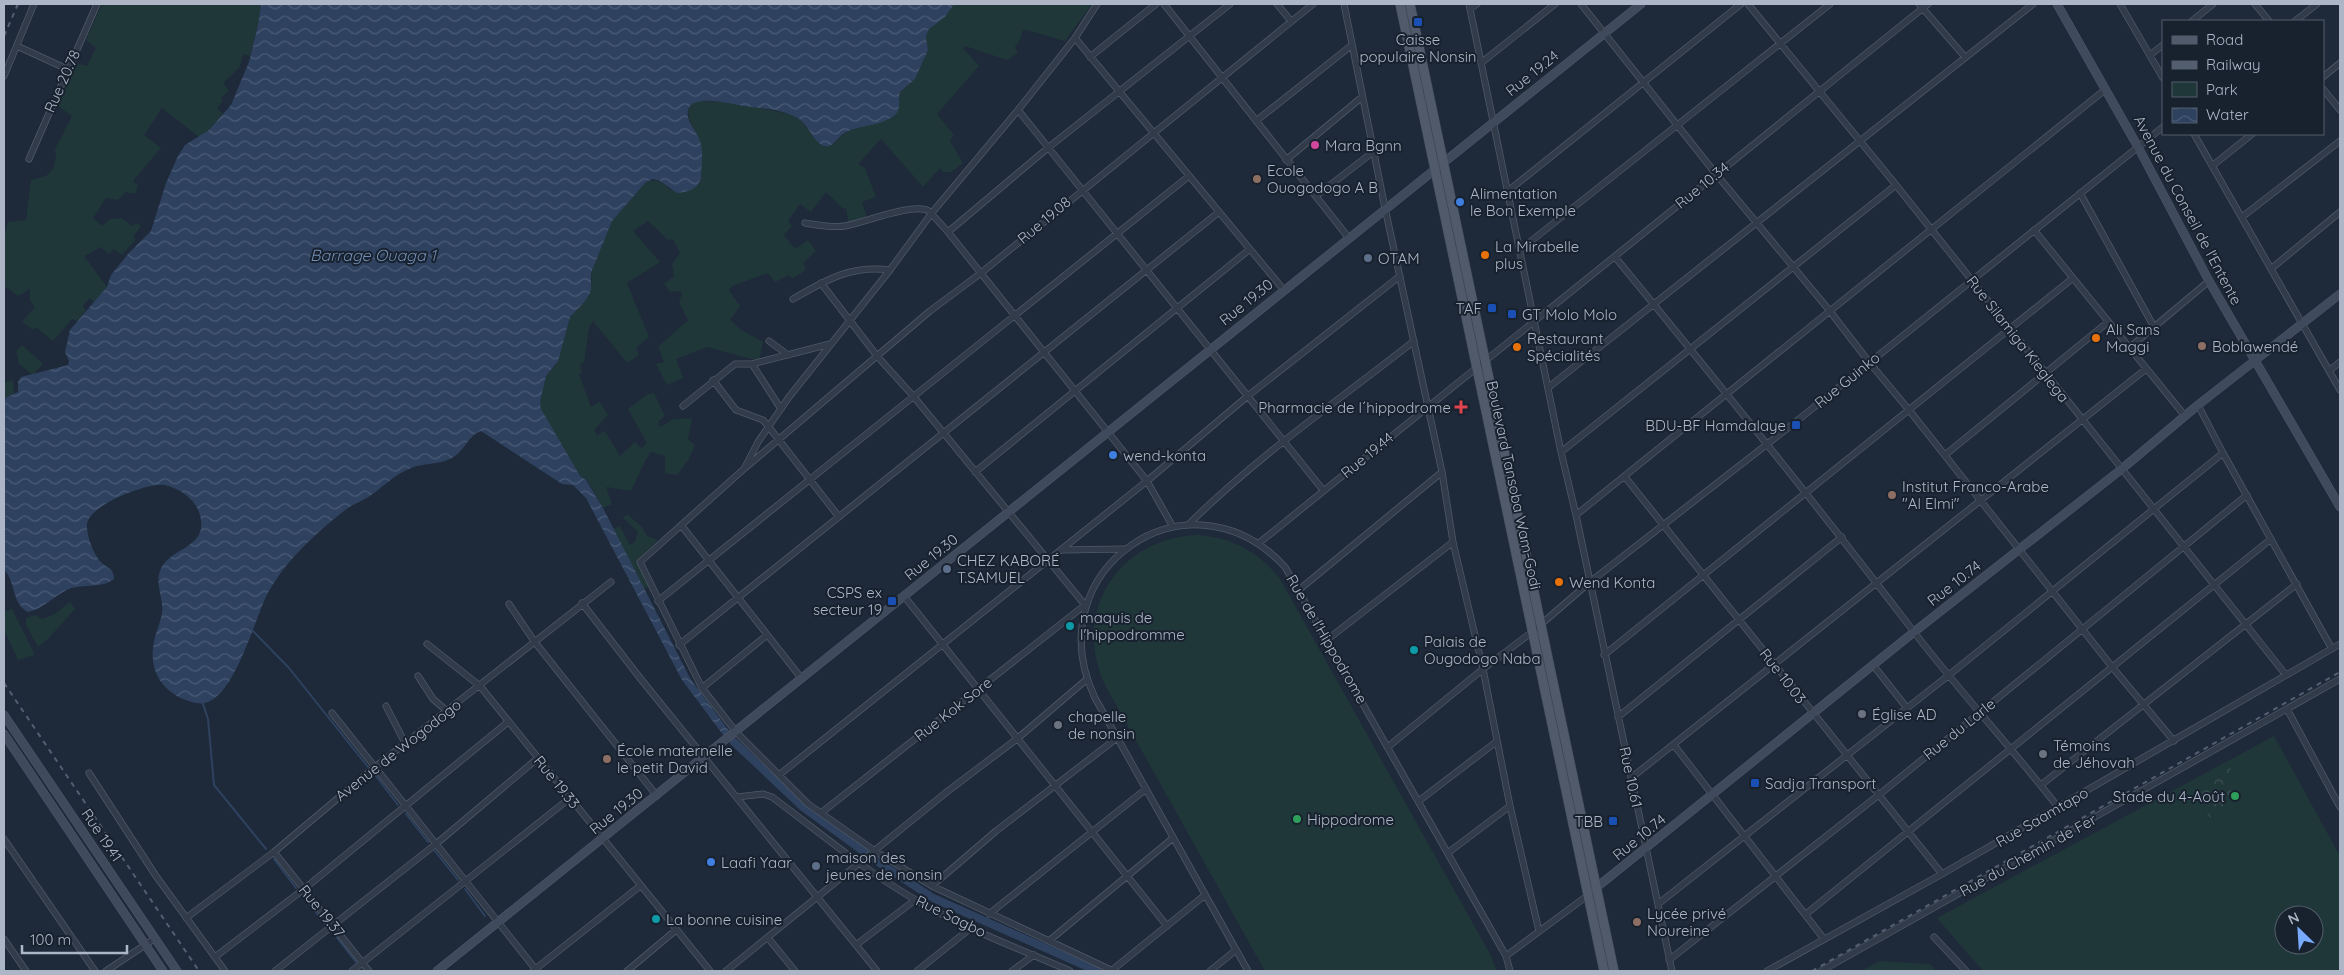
<svg xmlns="http://www.w3.org/2000/svg" width="2344" height="975" font-family="Quicksand,sans-serif">
<style>
.green{fill:#20373a;fill-rule:evenodd}
.park{fill:url(#park-crowns)}
.water{fill:url(#water-waves)}
.lines{fill:none;stroke-linecap:round;stroke-linejoin:round}
.stream{stroke:#2e4260;stroke-width:2}
.canal{stroke:#2e4260;stroke-width:8}
.street-casing{stroke:#4f5967;stroke-width:7}
.secondary-casing{stroke:#4f5967;stroke-width:9}
.primary-casing{stroke:#3b4553;stroke-width:10}
.street{stroke:#323b49;stroke-width:5.5}
.secondary{stroke:#404a5d;stroke-width:8}
.primary{stroke:#505a6a;stroke-width:9}
.rail{stroke:#535f71;stroke-width:2;stroke-dasharray:5 5;stroke-linecap:butt}
.transit-dot{fill:#1a4fb4;stroke:#18212e;stroke-width:2}
.hotel-dot{fill:#d1479c;stroke:#18212e;stroke-width:2}
.education-dot{fill:#8d6e63;stroke:#18212e;stroke-width:2}
.shop-dot{fill:#3f7fe0;stroke:#18212e;stroke-width:2}
.food-dot{fill:#e8710a;stroke:#18212e;stroke-width:2}
.service-dot{fill:#5c6f8a;stroke:#18212e;stroke-width:2}
.health-dot{fill:#e0444e;stroke:#18212e;stroke-width:2}
.culture-dot{fill:#0f9aa8;stroke:#18212e;stroke-width:2}
.worship-dot{fill:#6b7280;stroke:#18212e;stroke-width:2}
.leisure-dot{fill:#2e9e5b;stroke:#18212e;stroke-width:2}
.labels{text-anchor:middle;dominant-baseline:central;stroke-width:4;stroke-linejoin:round;paint-order:stroke}
.poi-label{font-size:15px;fill:#acb6c6;stroke:#18212e;text-anchor:start}
.street-label{font-size:15px;fill:#acb6c6;stroke:#18212e}
.water-label{font-size:16px;font-style:italic;fill:#718cb2;stroke:#18212e}
</style>
<defs>
<pattern id="park-crowns" width="20" height="18" patternUnits="userSpaceOnUse" patternTransform="scale(1.25)"><rect width="20" height="18" fill="#20373a"/><path d="M2 6a3 3 0 1 1 6 0M12 15a3 3 0 1 1 6 0" fill="none" stroke="#3e5255"/></pattern>
<pattern id="water-waves" width="16" height="10" patternUnits="userSpaceOnUse" patternTransform="scale(1.25)"><rect width="16" height="10" fill="#2e4260"/><path d="M0 5q4-4 8 0t8 0" fill="none" stroke="#4a5b75"/></pattern>
</defs>
<rect width="100%" height="100%" fill="#1e2939"/>
<!-- green -->
<path class="green" d="M102,4H261L258,25L250,56L244,54L239,68L223,83L229,91L221,98L223,100L217,108L223,114L209,130L199,137L162,108L144,135L161,148L133,181L138,185L135,194L126,192L118,200L106,198L93,218L102,226L110,219L121,218L133,226L136,223L141,226L133,237L136,239L122,255L114,249L109,254L101,247L84,256L107,287L94,303L90,298L83,306L86,311L77,321L72,319L53,341L37,328L32,329L22,322L35,307L30,300V289L18,296L6,287L4,288V231L6,230L8,222L26,220L31,180L46,176L53,169L56,158L55,149L72,116L58,106L77,63L87,66L96,48L86,40Z
M954,4H1092L1065,41L1023,29L1020,40L1015,47L1018,53L1007,60L965,46L963,48L979,66L937,114L954,135L950,141L963,163L951,172H943L940,168L923,187L881,139L858,164L865,168L876,197L862,202L868,221L849,225L846,208L843,209L826,192L811,212L800,204L788,221L792,226L784,235L795,249L808,240L816,251L803,263L806,270L792,279L789,275L775,282L768,273L732,286L729,290L740,306L730,320L740,329L763,342L759,361L707,347L676,359L683,378L667,385L656,364L664,362L658,347L688,320L679,302L682,295L681,291L670,292L664,284L674,276L672,264L680,253L673,239L668,240L648,221L633,231L660,262L627,283L649,337L636,348L639,355L627,363L593,321L589,328L584,362L580,364L582,372L579,374L591,407L600,402L608,415L594,430L597,435L605,431L620,456L635,442L641,448L647,443L628,409L648,394L654,393L665,416L658,422L660,427L674,419L692,418L688,439L695,445L689,459L677,475L665,473V456L651,452L646,459L631,491L606,487L612,504L603,508L587,480L580,476L554,435L541,409L540,402L546,376L555,366L570,317L586,300L592,281L591,273L612,221L646,182C657,178 663,182 670,190L699,184L701,179L700,142L689,119L688,110L692,104L698,101L729,102L789,114L801,120L820,144L831,146L845,133L899,103L900,92L915,79L928,50L926,36L929,29Z
M22,345L43,364L33,375L19,364L16,351Z
M13,380L14,395L7,397L4,401V383Z
M627,514L642,527L647,536L658,540L637,560L650,586L644,589L613,529L620,526L630,545L635,542L638,532L623,518Z
M1199,535C1233,538 1259,552 1280,579L1490,954L1497,971H1265L1105,685C1071,611 1119,537 1199,535Z
M70,602L75,609L48,639L38,647L26,625V618L35,615L42,619L55,614Z
M12,609L35,655L18,660L4,630V612Z
M2274,736L2340,856V971H1983L1937,918ZM2284,915H2314V945H2284Z
M1880,961L1930,964L1936,971H1861Z"/>
<!-- park -->
<path class="park" d="M2230,768L2246,798L2210,818L2193,789Z"/>
<!-- water -->
<path class="water" d="M261,4H954L945,17L929,29L926,36L928,50L915,79L900,92C898,99 901,109 896,114C882,127 858,124 843,134C837,138 833,148 825,146C814,144 809,125 799,119C782,108 763,109 744,106C733,104 692,93 688,110C685,121 697,131 700,141C704,152 701,168 701,179C696,190 688,192 677,193L660,181L653,179L646,182L612,221L591,273V291L586,300L570,317L558,361L546,376L540,402L541,409L580,476L586,480L603,508L690,678L729,731L724,736L682,680L586,498L573,485L562,484L481,431C468,435 464,453 450,459C437,465 421,463 409,469C394,475 383,487 370,496C363,501 355,503 348,508C318,531 288,558 269,591C255,614 233,711 196,703C163,696 146,671 155,637C157,629 161,621 162,613C164,599 155,585 160,571C169,546 212,549 199,512C194,498 179,488 164,485C147,483 89,505 87,524C86,534 93,553 99,560C105,568 114,567 114,579C100,590 80,582 65,591C50,599 46,607 28,612C11,603 16,581 4,570V401L7,397L18,392V382L21,377L68,365L69,361L65,352L70,330L107,287L111,275L128,254L151,231L166,183L178,156L185,145L209,130L231,105L249,62L258,25Z"/>
<g class="lines">
<!-- stream -->
<path class="stream" d="M250,628L289,668L368,767
M202,701L208,719L214,785L266,849
M376,776L398,805
M406,814L428,842
M435,851L458,880
M274,859L296,888
M465,889L485,916
M303,896L326,925
M334,934L356,962"/>
<!-- canal -->
<path class="canal" d="M734,742L804,808L866,853
M875,860L933,898L1097,971"/>
<!-- street casing -->
<g class="street-casing">
<path id="street" d="M1164,4L1348,237
M1277,4L1291,21
M1344,4L1385,208L1442,472L1453,542L1483,669L1510,806L1539,931
M1469,4L1561,452L1576,515L1672,971
M1581,4L1716,174L1829,310L1869,362L1909,410L2113,668L2174,741
M1748,4L1896,185L2286,675
M1919,4L1965,57
M2120,4L2163,78
M2255,4L2269,21
M1470,9L1477,4
M2192,21L2213,4
M2295,21L2317,4
M1075,38L1283,289
M17,46L67,69
M2150,55L2163,45
M1090,57L1156,4
M1481,63L1555,4
M4,76L34,4
M2323,77L2340,63
M2323,89L2340,110
M1018,110L1323,490
M1256,121L1352,45
M2194,134L2340,390
M29,159L97,4
M1286,160L1362,97
M2212,166L2252,134
M1508,191L1741,4
M2080,193L2154,327
M1316,196L1373,152
M2242,217L2340,141
M805,223C818,225 832,228 845,226C863,223 914,202 929,211L948,232L1147,481L1173,527
M2034,230L2185,416
M948,232L1049,147L1230,4
M1521,249L1830,4
M1615,257C1716,380 1817,505 1914,632C1960,692 2012,748 2058,807
M2272,268L2340,212
M821,283L877,356L914,397L1085,605L821,813
M793,299C826,280 850,265 890,270
M769,341L788,355
M2129,348L2209,281
M752,364L830,344
M2329,371L2340,362
M713,380L736,410L763,420L768,426L839,517
M1549,387L2033,4
M2198,405L2223,453L2332,649
M683,406L735,364H752L781,409
M1561,452L1896,185
M1945,455L2108,322
M745,467L758,442L789,397L890,270L931,214L1018,110L1075,38L1097,4
M975,472L1250,249
M1625,477L1942,874
M1576,515L2106,89
M681,525L802,679
M1188,525C1256,457 1338,401 1414,341
M1259,543L1928,4
M1061,550L1125,549
M1300,589L1442,472
M904,596L1167,926
M658,601L1189,176
M582,603L640,678L877,971
M509,604L534,641L657,796
M1328,639L1453,542
M427,644L480,686L710,971
M679,645L1219,212
M1604,655L2073,278
M1873,665L1907,708
M418,676L433,699L447,711
M702,688L767,635
M386,706L405,743
M2287,709L2340,807
M332,713L537,971
M1618,717L1842,537
M1674,745L1824,939
M1389,746L1483,669L1532,632L1590,582L1793,424L2163,127
M89,773L156,876L225,971
M779,775L1147,481L1249,395L1400,276
M1631,778L2146,369
M2041,785L2297,584
M737,797L763,794L772,797C819,832 864,870 914,899C963,928 1018,948 1070,971
M1420,800L1496,742
M4,839L95,971
M274,852L369,971
M1449,852L1510,806
M932,886L996,831L1117,738
M1658,904L1949,675L2223,453
M989,914L1146,789
M1806,914L2271,539
M186,918L274,852L375,767L611,582
M1934,937L1966,971
M768,938L795,971
M4,939L26,971
M1050,940L1173,838
M856,945L915,900
M1506,956L1587,896
M215,957L304,889L508,722
M1669,960L1880,794L2247,495
M106,971L154,939
M275,971L436,844L538,758
M352,971L570,798
M533,971L640,886
M627,971L676,930
M726,971L948,791L1018,738L1086,680
M917,971L972,927
M1012,971L1034,955
M1111,971L1205,895
M1113,971L932,886L875,851L808,804L736,732L702,688L640,562L745,468L930,311L981,273L1313,4
M1210,971L1236,950
M1248,971L1095,698C1034,569 1190,463 1285,567L1506,956L1510,971
M1767,971L1942,874L2340,644
M1821,971L2340,679"/>
</g>
<!-- secondary casing -->
<g class="secondary-casing">
<path id="secondary" d="M2057,4L2138,147L2209,281L2340,507
M4,715L177,971
M4,734L163,971
M1592,891L1914,632L2123,468L2198,405L2340,294
M437,971L1641,4"/>
</g>
<!-- primary casing -->
<g class="primary-casing">
<path id="primary" d="M1400,4L1604,971
M1410,4L1614,971"/>
</g>
<!-- street -->
<use href="#street" class="street"/>
<!-- secondary -->
<use href="#secondary" class="secondary"/>
<!-- primary -->
<use href="#primary" class="primary"/>
<!-- rail -->
<path class="rail" d="M4,36L18,4
M4,683L199,971
M1812,971L2340,672"/>
</g>
<!-- markers -->
<g class="transit-dot">
<rect x="1413" y="17" width="10" height="10" rx="2.5"/>
<rect x="1487" y="303" width="10" height="10" rx="2.5"/>
<rect x="1507" y="309" width="10" height="10" rx="2.5"/>
<rect x="1791" y="420" width="10" height="10" rx="2.5"/>
<rect x="887" y="596" width="10" height="10" rx="2.5"/>
<rect x="1750" y="778" width="10" height="10" rx="2.5"/>
<rect x="1608" y="816" width="10" height="10" rx="2.5"/>
</g>
<circle class="hotel-dot" cx="1315" cy="145" r="5"/>
<g class="education-dot">
<circle cx="1257" cy="179" r="5"/>
<circle cx="2202" cy="346" r="5"/>
<circle cx="1892" cy="495" r="5"/>
<circle cx="607" cy="759" r="5"/>
<circle cx="1637" cy="922" r="5"/>
</g>
<g class="shop-dot">
<circle cx="1460" cy="202" r="5"/>
<circle cx="1113" cy="455" r="5"/>
<circle cx="711" cy="862" r="5"/>
</g>
<g class="food-dot">
<circle cx="1485" cy="255" r="5"/>
<circle cx="2096" cy="338" r="5"/>
<circle cx="1517" cy="347" r="5"/>
<circle cx="1559" cy="582" r="5"/>
</g>
<g class="service-dot">
<circle cx="1368" cy="258" r="5"/>
<circle cx="947" cy="569" r="5"/>
<circle cx="816" cy="866" r="5"/>
</g>
<path class="health-dot" d="M1458.5 399.5h5v5h5v5h-5v5h-5v-5h-5v-5h5z"/>
<g class="culture-dot">
<circle cx="1070" cy="626" r="5"/>
<circle cx="1414" cy="650" r="5"/>
<circle cx="656" cy="919" r="5"/>
</g>
<g class="worship-dot">
<circle cx="1862" cy="714" r="5"/>
<circle cx="1058" cy="725" r="5"/>
<circle cx="2043" cy="754" r="5"/>
</g>
<g class="leisure-dot">
<circle cx="2235" cy="796" r="5"/>
<circle cx="1297" cy="819" r="5"/>
</g>
<g class="labels">
<!-- poi labels -->
<g class="poi-label">
<text x="1418" y="39" text-anchor="middle">Caisse<tspan x="1418" dy="17">populaire Nonsin</tspan></text>
<text x="1325" y="145">Mara Bgnn</text>
<text x="1267" y="170">Ecole<tspan x="1267" dy="17">Ouogodogo A B</tspan></text>
<text x="1470" y="193">Alimentation<tspan x="1470" dy="17">le Bon Exemple</tspan></text>
<text x="1495" y="246">La Mirabelle<tspan x="1495" dy="17">plus</tspan></text>
<text x="1378" y="258">OTAM</text>
<text x="1482" y="308" text-anchor="end">TAF</text>
<text x="1522" y="314">GT Molo Molo</text>
<text x="2106" y="329">Ali Sans<tspan x="2106" dy="17">Maggi</tspan></text>
<text x="1527" y="338">Restaurant<tspan x="1527" dy="17">Spécialités</tspan></text>
<text x="2212" y="346">Boblawendé</text>
<text x="1451" y="407" text-anchor="end">Pharmacie de l´hippodrome</text>
<text x="1786" y="425" text-anchor="end">BDU-BF Hamdalaye</text>
<text x="1123" y="455">wend-konta</text>
<text x="1902" y="486">Institut Franco-Arabe<tspan x="1902" dy="17">"Al Elmi"</tspan></text>
<text x="957" y="560">CHEZ KABORÉ<tspan x="957" dy="17">T.SAMUEL</tspan></text>
<text x="1569" y="582">Wend Konta</text>
<text x="882" y="592" text-anchor="end">CSPS ex<tspan x="882" dy="17">secteur 19</tspan></text>
<text x="1080" y="617">maquis de<tspan x="1080" dy="17">l'hippodromme</tspan></text>
<text x="1424" y="641">Palais de<tspan x="1424" dy="17">Ougodogo Naba</tspan></text>
<text x="1872" y="714">Église AD</text>
<text x="1068" y="716">chapelle<tspan x="1068" dy="17">de nonsin</tspan></text>
<text x="2053" y="745">Témoins<tspan x="2053" dy="17">de Jéhovah</tspan></text>
<text x="617" y="750">École maternelle<tspan x="617" dy="17">le petit David</tspan></text>
<text x="1765" y="783">Sadja Transport</text>
<text x="2225" y="796" text-anchor="end">Stade du 4-Août</text>
<text x="1307" y="819">Hippodrome</text>
<text x="1603" y="821" text-anchor="end">TBB</text>
<text x="826" y="857">maison des<tspan x="826" dy="17">jeunes de nonsin</tspan></text>
<text x="721" y="862">Laafi Yaar</text>
<text x="1647" y="913">Lycée privé<tspan x="1647" dy="17">Noureine</tspan></text>
<text x="666" y="919">La bonne cuisine</text>
</g>
<!-- street labels -->
<g class="street-label">
<text transform="translate(1532 73) rotate(-39)">Rue 19.24</text>
<text transform="translate(62 81) rotate(-66)">Rue 20.78</text>
<text transform="translate(1702 185) rotate(-39)">Rue 10.34</text>
<text transform="translate(2188 210) rotate(62)">Avenue du Conseil de l'Entente</text>
<text transform="translate(1044 220) rotate(-40)">Rue 19.08</text>
<text transform="translate(1246 302) rotate(-39)">Rue 19.30</text>
<text transform="translate(2018 339) rotate(52)">Rue Silamiga Kieglega</text>
<text transform="translate(1847 380) rotate(-39)">Rue Guinko</text>
<text transform="translate(1367 455) rotate(-39)">Rue 19.44</text>
<text transform="translate(1514 485) rotate(78)">Boulevard Tansoba Wam-Godi</text>
<text transform="translate(931 557) rotate(-39)">Rue 19.30</text>
<text transform="translate(1954 583) rotate(-38)">Rue 10.74</text>
<text transform="translate(1327 639) rotate(60)">Rue de l'Hippodrome</text>
<text transform="translate(1783 676) rotate(52)">Rue 10.03</text>
<text transform="translate(953 709) rotate(-38)">Rue Kok Sore</text>
<text transform="translate(1959 729) rotate(-39)">Rue du Larle</text>
<text transform="translate(398 750) rotate(-38)">Avenue de Wogodogo</text>
<text transform="translate(1631 777) rotate(78)">Rue 10.61</text>
<text transform="translate(557 782) rotate(51)">Rue 19.33</text>
<text transform="translate(616 811) rotate(-39)">Rue 19.30</text>
<text transform="translate(2042 817) rotate(-30)">Rue Saamtapo</text>
<text transform="translate(102 835) rotate(56)">Rue 19.41</text>
<text transform="translate(1639 837) rotate(-39)">Rue 10.74</text>
<text transform="translate(2028 855) rotate(-29)">Rue du Chemin de Fer</text>
<text transform="translate(322 911) rotate(51)">Rue 19.37</text>
<text transform="translate(951 916) rotate(26)">Rue Sagbo</text>
</g>
<!-- water labels -->
<g class="water-label">
<text x="373" y="255">Barrage Ouaga 1</text>
</g>
</g>
<!-- border -->
<rect width="2344" height="975" fill="none" stroke="#acb6c6" stroke-width="10"/>
<!-- legend -->
<rect x="2162" y="20" width="162" height="115" fill="#18212e" stroke="#535d6b"/>
<rect x="2172" y="36" width="25" height="8" fill="#505a6a" stroke="#535d6b"/>
<text x="2206" y="45" font-size="15" fill="#acb6c6">Road</text>
<rect x="2172" y="61" width="25" height="8" fill="#535f71" stroke="#535d6b"/>
<text x="2206" y="70" font-size="15" fill="#acb6c6">Railway</text>
<rect x="2172" y="82" width="25" height="15" fill="#20373a" stroke="#535d6b"/>
<text x="2206" y="95" font-size="15" fill="#acb6c6">Park</text>
<rect x="2172" y="108" width="25" height="15" fill="url(#water-waves)" stroke="#535d6b"/>
<text x="2206" y="120" font-size="15" fill="#acb6c6">Water</text>
<!-- north arrow -->
<g transform="translate(2299 930) rotate(335)"><circle r="24" fill="#18212e" stroke="#535d6b"/>
<path d="M0-4L9 19L0 12L-9 19Z" fill="#78abff"/>
<text y="-8" font-size="14" font-weight="bold" text-anchor="middle" fill="#acb6c6">N</text>
</g>
<!-- scale -->
<path d="M22 945v8h105v-8" fill="none" stroke="#acb6c6" stroke-width="2.5"/>
<text x="30" y="945" font-size="15" fill="#acb6c6" stroke="#18212e" stroke-width="4" paint-order="stroke">100 m</text>
</svg>
